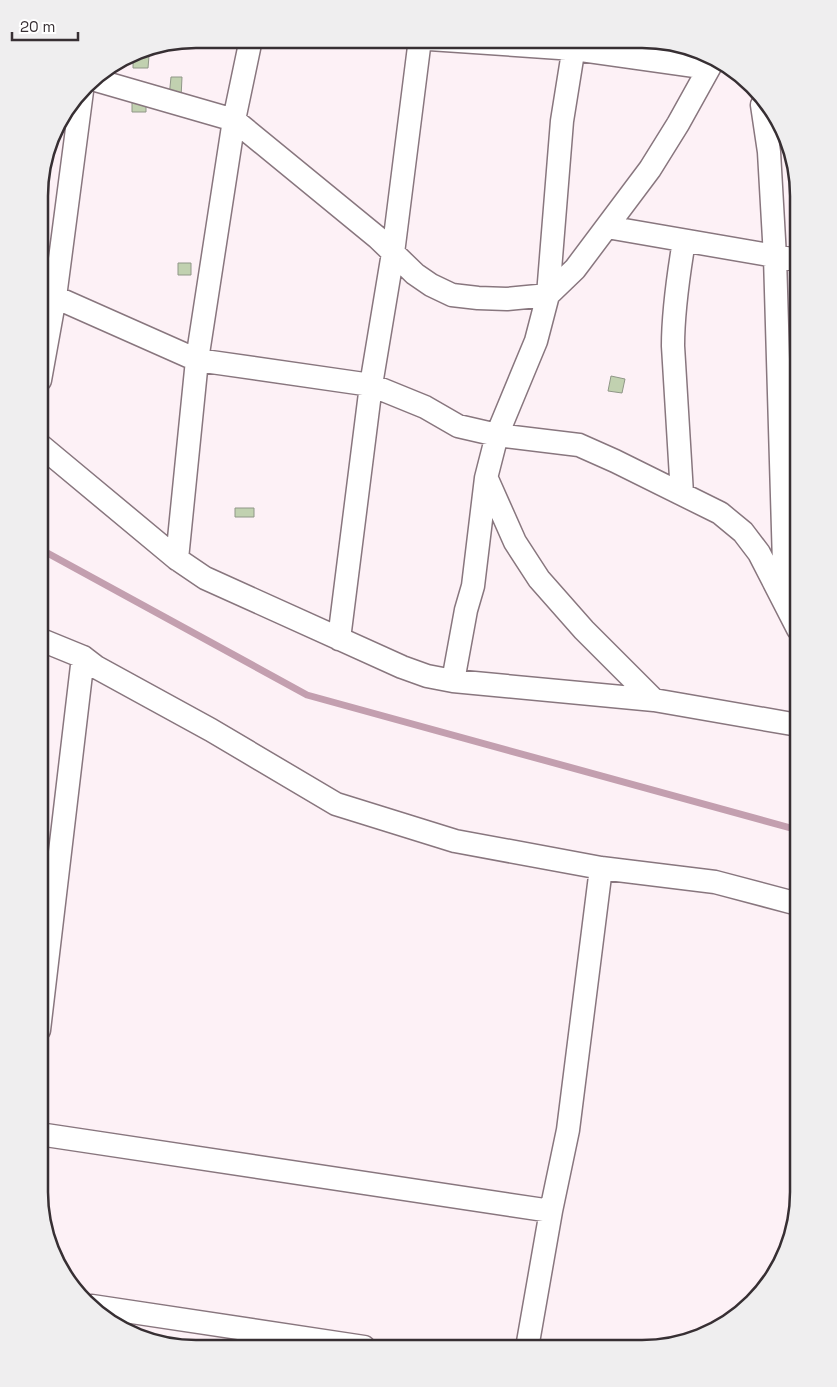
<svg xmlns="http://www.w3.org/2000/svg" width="837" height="1387" font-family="'Space Grotesk',sans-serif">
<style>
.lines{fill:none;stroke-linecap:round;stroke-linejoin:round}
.stream{stroke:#c39faf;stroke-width:7}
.building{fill:#c1d1b0;stroke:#909788}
.street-casing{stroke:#88767e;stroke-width:25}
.street{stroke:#fff;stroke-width:22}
.rim{fill:none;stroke:#372f33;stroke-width:2.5}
</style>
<rect width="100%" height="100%" fill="#fdf1f6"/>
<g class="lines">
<!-- stream -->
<path class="stream" d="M40,549L307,695L798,830"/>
</g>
<!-- building -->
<path class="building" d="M133,56H149L148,68H133Z
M171,77H182L181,98L169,97Z
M132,100H146V112H132Z
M178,263H191V275H178Z
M40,292L47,293L45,309L40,308Z
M611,376L625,379L622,393L608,391Z
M235,508H254V517H235Z"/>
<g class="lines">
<!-- street casing -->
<g class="street-casing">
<path id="street" d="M429,39L574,49L709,68
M92,79L234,120L378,238L415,274L431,285L452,295L478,298L507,299L548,295L575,269L650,169L678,124L713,61
M762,105L769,152L775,257L785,598
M607,227L798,260
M55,297L197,360L371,385L425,407L458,426L497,435L579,445L615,461L720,513L743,532L759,553L798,629
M40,380L55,297L82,91
M40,445L177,559L205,578L402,667L427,676L453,681L654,700L798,725
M487,479L515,542L539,579L584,630L654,700
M682,494L673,346C673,311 678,277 684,241
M177,559L197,360L234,120L251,39
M39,639L83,657L96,667L211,730L336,804L455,841L601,868L715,882L798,904
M339,639L371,385L393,253L420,39
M453,681L466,610L473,586L486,478L497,435L536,341L548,295L562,121L575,40
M39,1030L83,657
M39,1134L551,1211
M92,1306L364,1347
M527,1348L551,1211L568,1130L601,868"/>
</g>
<!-- street -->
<use href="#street" class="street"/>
</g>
<!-- crop -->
<path d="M0 0H837V1387H0ZM196 48H642A148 148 0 0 1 790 196V1192A148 148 0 0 1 642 1340H196A148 148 0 0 1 48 1192V196A148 148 0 0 1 196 48Z" fill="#efeeef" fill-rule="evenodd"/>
<path class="rim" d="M196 48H642A148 148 0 0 1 790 196V1192A148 148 0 0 1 642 1340H196A148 148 0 0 1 48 1192V196A148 148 0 0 1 196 48Z"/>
<!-- scale -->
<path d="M12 32v8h66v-8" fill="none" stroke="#372f33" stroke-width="2.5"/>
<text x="20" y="32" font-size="15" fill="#372f33" stroke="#ffffff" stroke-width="4" paint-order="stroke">20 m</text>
</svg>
